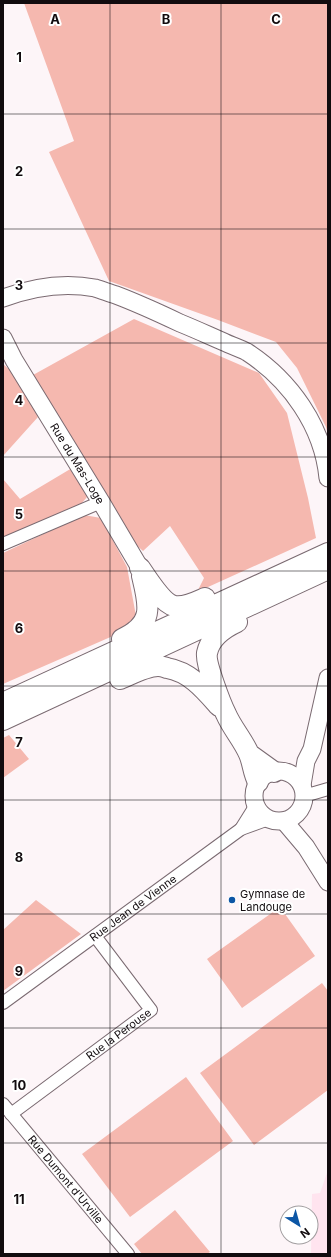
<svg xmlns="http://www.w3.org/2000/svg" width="331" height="1257" font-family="Inter,sans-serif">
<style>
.built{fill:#ffe4ef}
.green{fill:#f5b8af}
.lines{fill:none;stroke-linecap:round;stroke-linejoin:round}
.minor-casing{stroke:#7a6a71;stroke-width:14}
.secondary-casing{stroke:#7a6a71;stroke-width:19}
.trunk-casing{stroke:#7a6a71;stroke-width:22}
.minor{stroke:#fff;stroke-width:12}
.secondary{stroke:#fff;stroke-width:17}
.trunk{stroke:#fff;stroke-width:20}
.grid{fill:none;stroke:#110b0e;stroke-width:1;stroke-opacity:0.55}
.poi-dot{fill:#0c56a5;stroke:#fff;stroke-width:1.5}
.labels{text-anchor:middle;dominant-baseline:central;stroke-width:4;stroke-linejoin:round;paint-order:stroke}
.street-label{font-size:11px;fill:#110b0e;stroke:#fff}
.poi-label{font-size:11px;fill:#110b0e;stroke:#fff;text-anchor:start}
.grid-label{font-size:13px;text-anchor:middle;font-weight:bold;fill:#110b0e;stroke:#fff;stroke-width:4;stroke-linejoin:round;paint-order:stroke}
</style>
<rect width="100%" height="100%" fill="#fdf5f8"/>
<!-- built -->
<path class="built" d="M328,1170V1254H311L312,1194L320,1193Z"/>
<!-- green -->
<path class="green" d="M24,3H328V435L326,427L297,368L276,342L218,320L109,281L49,152L74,141Z
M134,319L259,373L287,413L308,498L316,538L197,592L204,578L170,526L143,551L134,543L33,375Z
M3,364L18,377L38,417L3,456Z
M72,468L88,496L81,504L3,538V479L20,499Z
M84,515L101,518L127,567L136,616L122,632L3,684V553Z
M9,735L29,759L3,778V738Z
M36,900L81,934L3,991V930Z
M280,907L315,956L242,1008L207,959Z
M322,983L328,991V1090L254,1145L200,1073Z
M186,1077L233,1141L130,1217L82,1154Z
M175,1210L210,1252L207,1254H142L134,1244Z"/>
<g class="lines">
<!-- minor casing -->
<g class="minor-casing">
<g id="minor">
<path d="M3,544L101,502"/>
<path d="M304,796L328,789"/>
<path d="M241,829L256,805"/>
<path id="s1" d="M3,1003L241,829L263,821L266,818"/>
<path id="s2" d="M3,1104L128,1254"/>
<path id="s3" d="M11,1114L151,1010L95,936"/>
</g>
</g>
<!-- secondary casing -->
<g class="secondary-casing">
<g id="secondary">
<path d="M3,298C33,287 64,282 95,288C102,290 109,293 116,295C137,303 159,313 180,323C195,329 210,336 224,342C232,346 240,348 247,352C290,380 323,426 328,478"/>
<path id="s4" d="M3,338L14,360L101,502L140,568"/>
<circle cx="279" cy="796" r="25"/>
<path d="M302,785L306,761L312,749L328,678"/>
<path d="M284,821L306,847L328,882"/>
</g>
</g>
<!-- trunk casing -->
<g class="trunk-casing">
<path id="trunk" d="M140,568C147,578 162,603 174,606C184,608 196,602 205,598
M237,622C224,628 210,638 207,653C205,663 221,704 226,714C232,728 243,740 249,754C253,763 253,773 258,782
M122,639C155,624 149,605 142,576
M120,679C130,675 146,666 158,666C161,666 164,667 167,668C190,672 204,689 219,706
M3,703L328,553
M3,720L328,569
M249,754L274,772"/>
</g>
<!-- minor -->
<use href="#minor" class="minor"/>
<!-- secondary -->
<use href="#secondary" class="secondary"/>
<!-- trunk -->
<use href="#trunk" class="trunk"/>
</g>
<!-- grid -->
<path class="grid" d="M110,3V1254M221,3V1254M3,114H328M3,229H328M3,343H328M3,457H328M3,571H328M3,686H328M3,800H328M3,914H328M3,1028H328M3,1143H328"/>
<!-- markers -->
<circle class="poi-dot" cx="232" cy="900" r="4"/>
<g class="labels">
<!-- street labels -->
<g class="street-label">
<text stroke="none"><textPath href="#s4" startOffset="146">Rue du Mas-Loge</textPath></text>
<text stroke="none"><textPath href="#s1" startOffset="161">Rue Jean de Vienne</textPath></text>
<text stroke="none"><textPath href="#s3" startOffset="134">Rue la Perouse</textPath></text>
<text stroke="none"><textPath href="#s2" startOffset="98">Rue Dumont d'Urville</textPath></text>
</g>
<!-- poi labels -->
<g class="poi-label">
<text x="240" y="894">Gymnase de<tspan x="240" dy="13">Landouge</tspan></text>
</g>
</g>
<g class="grid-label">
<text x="55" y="24">A</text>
<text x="166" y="24">B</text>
<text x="276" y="24">C</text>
<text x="19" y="62">1</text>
<text x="19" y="176">2</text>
<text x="19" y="290">3</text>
<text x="19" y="405">4</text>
<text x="19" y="519">5</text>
<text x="19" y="633">6</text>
<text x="19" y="747">7</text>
<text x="19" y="862">8</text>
<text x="19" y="976">9</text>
<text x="19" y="1090">10</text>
<text x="19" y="1204">11</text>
</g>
<!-- border -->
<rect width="331" height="1257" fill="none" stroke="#110b0e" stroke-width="8"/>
<!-- north arrow -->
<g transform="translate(299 1225) rotate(143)"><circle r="19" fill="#ffffff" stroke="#a09d9f"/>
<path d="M0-3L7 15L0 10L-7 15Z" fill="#0c56a5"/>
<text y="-6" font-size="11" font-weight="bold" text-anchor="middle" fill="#110b0e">N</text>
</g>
</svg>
